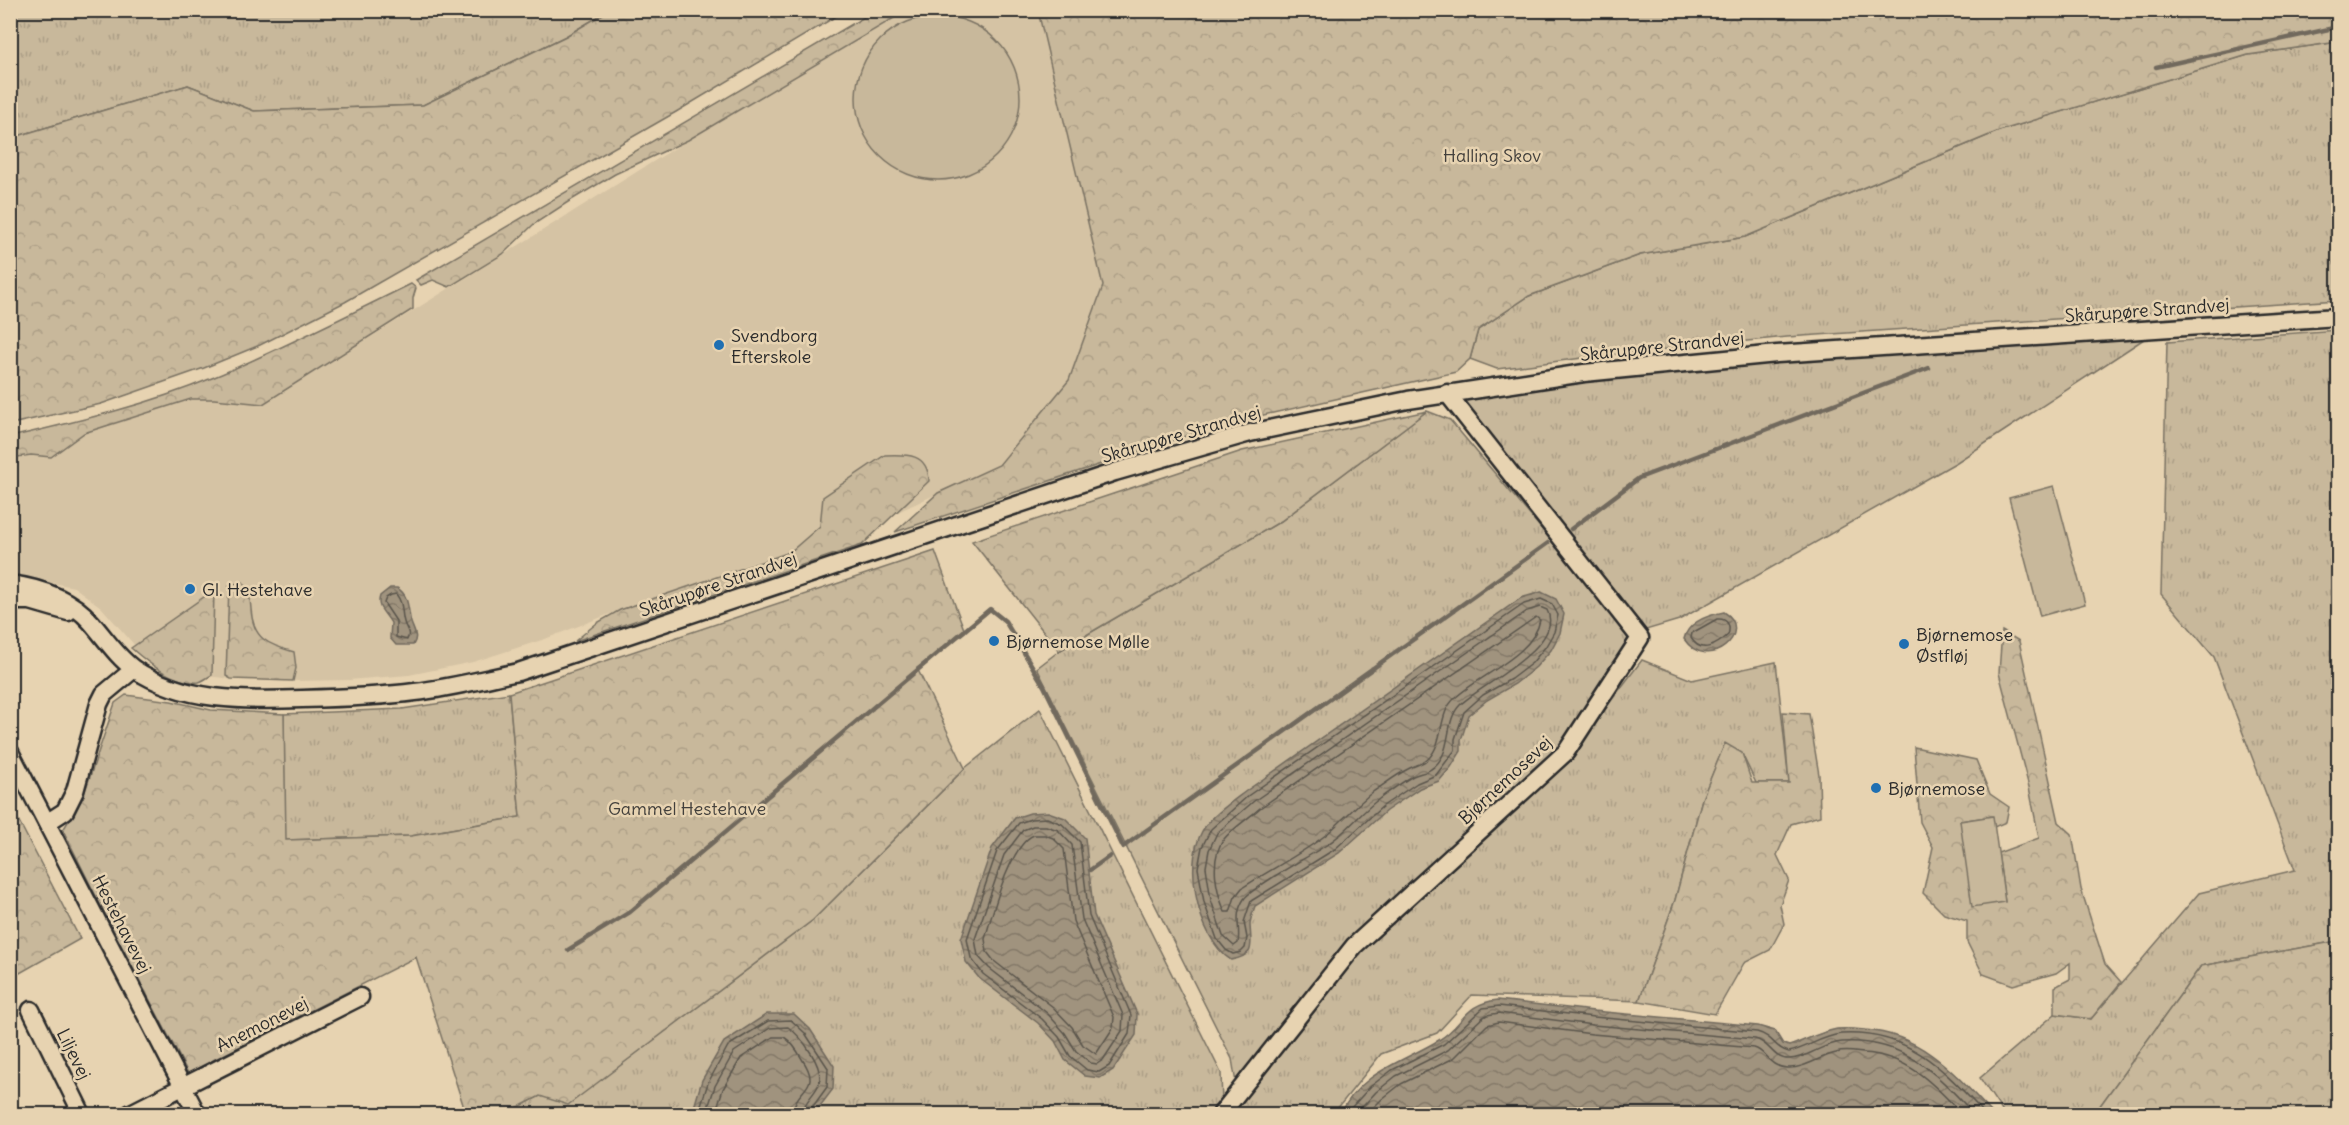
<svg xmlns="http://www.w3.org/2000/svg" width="2349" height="1125" font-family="Delius,sans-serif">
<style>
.built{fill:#d5c3a4}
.grass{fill:url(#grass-tufts);stroke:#7a7263;stroke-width:1.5}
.forest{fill:url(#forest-crowns);stroke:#7a7263;stroke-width:1.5}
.park{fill:#c8b89b;stroke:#7a7263;stroke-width:1.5}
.water{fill:url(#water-waves);stroke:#71695d;stroke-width:1.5}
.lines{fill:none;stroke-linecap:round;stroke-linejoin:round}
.shore{stroke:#5a554c;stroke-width:1.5}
.stream{stroke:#71695d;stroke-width:4.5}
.minor-casing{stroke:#2b2b2b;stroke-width:21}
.minor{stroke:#e7d3b1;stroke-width:16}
.poi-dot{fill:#1f6fb2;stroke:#e7d3b1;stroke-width:2}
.labels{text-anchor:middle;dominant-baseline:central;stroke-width:5;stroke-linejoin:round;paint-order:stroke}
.park-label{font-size:18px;fill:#43403c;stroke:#e7d3b1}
.street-label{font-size:18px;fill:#2b2b2b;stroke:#e7d3b1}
.poi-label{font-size:18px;fill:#2b2b2b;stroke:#e7d3b1;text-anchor:start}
</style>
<defs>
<pattern id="grass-tufts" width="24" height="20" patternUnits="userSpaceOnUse" patternTransform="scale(1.5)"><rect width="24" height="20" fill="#c8b89b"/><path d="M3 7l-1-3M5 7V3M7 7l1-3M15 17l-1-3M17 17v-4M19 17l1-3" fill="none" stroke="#ac9e86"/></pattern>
<pattern id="forest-crowns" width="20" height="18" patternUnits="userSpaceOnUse" patternTransform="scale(1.5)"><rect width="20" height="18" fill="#c8b89b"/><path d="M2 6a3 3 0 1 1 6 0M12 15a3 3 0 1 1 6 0" fill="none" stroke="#ac9e86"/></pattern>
<pattern id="water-waves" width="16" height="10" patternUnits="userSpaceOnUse" patternTransform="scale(1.5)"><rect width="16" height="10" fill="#a0937e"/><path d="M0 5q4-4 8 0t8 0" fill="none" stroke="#837867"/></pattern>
</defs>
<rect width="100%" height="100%" fill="#e7d3b1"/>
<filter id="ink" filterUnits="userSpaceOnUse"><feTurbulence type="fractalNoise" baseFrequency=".0167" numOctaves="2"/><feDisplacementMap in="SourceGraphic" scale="12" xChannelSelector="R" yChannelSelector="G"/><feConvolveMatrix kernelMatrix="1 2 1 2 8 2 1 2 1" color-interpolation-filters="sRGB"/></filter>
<g filter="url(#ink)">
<!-- built -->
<path class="built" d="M906,11H1038L1103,285L1069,380L999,465L857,531L620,610L545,639L473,662L409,675L349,680L293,681L231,679L169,671L138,649L101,607L74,587L11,575L10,458L31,455L51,457L84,433L191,399H214L263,404L688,140Z"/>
<!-- grass -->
<path class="grass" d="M10,11H608L566,36L423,105L254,111L188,85L11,138Z
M2338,42V300L1787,337L1598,356L1497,369L1470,359L1478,330L1529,296L1640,255L1745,237L1999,131L2248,55Z
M2338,330V941L2201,966L2094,1114H2004L1980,1078L2055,1014L2091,1019L2199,893L2295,870L2214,657L2161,594L2167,342Z
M2144,339L1957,462L1679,620L1646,630L1460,397C1687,364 1916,354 2144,339Z
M1427,411L1450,420L1633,638L1561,747L1351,941L1236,1083L1232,1059L1037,668L1059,651L1281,521Z
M1642,660L1692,680L1776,662L1789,783H1756L1742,754L1725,744L1702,799L1675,900L1639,1001L1472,995L1437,1033L1381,1054L1333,1114H1231L1359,951L1570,755Z
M509,693L520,817L411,836L285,840L284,714L402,709Z
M1040,709L1221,1073L1222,1104L1214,1114H505L540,1096L571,1102L813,920L965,768Z"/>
<!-- forest -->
<path class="forest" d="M876,10L906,11L688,140L615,174L568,202L534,224L503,254L449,287L433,280L421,285L416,280Z
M608,11H845L676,112L345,302L260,345L204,368L101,404L11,424V138L188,85L254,111L423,105L566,36Z
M1038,11L2338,10V42L2248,55L1999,131L1745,237L1640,255L1529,296L1478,330L1470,359L1456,372L1219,425L895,532L938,493L999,465L1069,380L1103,286Z
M411,284L416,288L413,298V309L263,404L214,399H191L84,433L51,457L31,455L11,458V437C79,421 148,405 212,378C280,350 345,316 411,284Z
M1427,411L1281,521L1059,651L972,541L1242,451Z
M885,455C907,454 928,453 929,481L862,545L575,641L597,623L620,610L790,552L820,526L823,497Z
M935,551L965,632L917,668L965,768L813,920L568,1105L540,1096L505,1114H466L416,957L188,1073L112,928L63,830L83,797L115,703L126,695L171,701L211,710L284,714L286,840L411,836L520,817L509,693Z
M243,582C250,591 250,598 251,609C253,640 268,644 294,652L296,668L293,681L231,679L226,676L229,585Z
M214,590L212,675C208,677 203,681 199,682C174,684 148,663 131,648Z
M2002,631L2019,641L2059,822L2072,834L2081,889L2105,964L2121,982L2091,1019L2055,1014V987L2070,979V963L2056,973L2013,985L1983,974L1967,942V921L1944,914L1923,893L1933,847L1920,822L1914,747L1976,760L1990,794L2009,807L2006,822L1994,827L1992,816L1960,821L2005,902L1998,853L2039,838L2029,787L1999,673Z
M1783,712L1809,714L1819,775L1820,816L1791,824L1777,855L1789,880L1780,905L1784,924L1770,950L1744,963L1715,1014L1639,1001L1675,900L1702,799L1725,743L1742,753L1752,783H1789Z
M11,806L80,939L11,978H10Z
M2338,941V1114H2094L2201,966Z"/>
<!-- park -->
<path class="park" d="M856 98a82 82 0 1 1 164 0a82 82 0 1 1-164 0Z
M2054,486L2085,604L2040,616L2009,498Z
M1993,816L2005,902L1972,907L1960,821Z"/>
<!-- water -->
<path class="water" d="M390,588H397C408,594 408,607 410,618C411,628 420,635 413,645H396L390,638L391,623C385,612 376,608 380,596Z
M1541,592L1556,599L1564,614L1560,633L1551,650L1536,667L1515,684L1487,700L1469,715L1461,740V751L1451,767L1439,781L1420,788L1386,811L1339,853L1255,906C1253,912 1250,919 1250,925C1251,947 1256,955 1231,960C1197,939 1180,856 1207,824C1217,812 1233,801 1246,791L1521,598Z
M1724,612C1756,631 1708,675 1684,639C1688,622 1708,615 1724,612Z
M1048,812L1065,818L1085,838L1094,915L1137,1014L1136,1035L1113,1070L1100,1078L1085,1076L1065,1060L1055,1041L1038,1023L979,978L966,962L961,939L992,848L1015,818L1030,813Z
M1498,1000L1594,1011L1758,1026L1775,1031L1783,1044L1789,1046C1806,1040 1820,1032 1837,1029C1846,1028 1856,1029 1865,1030C1923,1034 1956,1075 1993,1114H1341C1358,1073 1405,1061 1439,1040C1465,1024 1463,1004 1498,1000Z
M767,1014H794L810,1029L834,1066L833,1089L814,1114H692L702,1080L724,1042Z"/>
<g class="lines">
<!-- shore -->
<path class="shore" d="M391,595L396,594C404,604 401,612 404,622C406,630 411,632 407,640L396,637V621L384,603L386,598Z
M1541,599L1552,604L1558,615L1554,632L1546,646L1532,663L1511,679L1483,695L1464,712L1455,739V750L1436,775L1417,783L1383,806L1335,849L1251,901L1244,922L1247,938L1245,948L1241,952L1233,954L1226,950L1217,939L1204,902L1198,868L1202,847L1211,829L1249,795L1524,604Z
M1540,607L1547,610C1566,645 1479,686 1460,705C1443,722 1454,754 1431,769C1426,773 1419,773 1413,776C1402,782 1390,791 1379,799C1361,812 1347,832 1328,844C1312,855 1252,887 1244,899C1233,916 1241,928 1238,943L1234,946L1223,936L1211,900L1206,867L1209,850L1217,833L1254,801L1527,611Z
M1536,617L1540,620C1534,655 1479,675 1455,698C1437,714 1445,742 1428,759C1423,764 1415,765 1408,769C1396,775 1385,784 1374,791C1357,804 1343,820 1327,834C1302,854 1269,870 1242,888L1235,897L1230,912H1225C1216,891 1209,859 1224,839C1233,828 1249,818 1260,808Z
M1717,619C1728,618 1731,626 1728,635C1717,645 1701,655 1691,638L1692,633Z
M1047,818L1062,824L1080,842L1089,916L1131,1015L1129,1034L1109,1066L1099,1072L1087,1070L1070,1056L1059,1037L1042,1019L983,974L971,958L967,939L997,851L1019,823L1031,819Z
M1033,826H1046L1058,830L1072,845L1082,919L1123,1015L1122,1031L1103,1060L1097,1064L1091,1063L1076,1051L1065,1033L1047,1013L989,968L978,956L975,939L1004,855L1023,830Z
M1034,835H1045L1053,838L1064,849L1073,921L1114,1017L1113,1028L1096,1054L1083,1045L1072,1027L1053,1007L994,961L987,952L985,939C992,915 1010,844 1034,835Z
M698,1114L708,1083L728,1046L768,1021L791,1020L805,1033L828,1068L827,1087L811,1109L810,1114
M706,1114L715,1086L734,1052L770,1028L788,1027C801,1036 827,1069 818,1086C813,1096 803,1103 802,1114
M715,1114L723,1089L741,1058L773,1037H784C792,1042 797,1050 802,1059C824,1091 794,1086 793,1114
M1348,1114L1350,1109L1371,1086L1392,1070L1444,1044L1483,1008L1499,1006L1594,1017L1757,1032C1775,1037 1773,1048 1789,1052C1807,1048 1822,1036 1841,1034C1909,1030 1943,1069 1985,1114
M1356,1114L1376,1092L1396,1076L1448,1050L1482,1018L1487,1015L1499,1013L1593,1025L1755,1039C1771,1043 1772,1059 1789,1059C1807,1059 1823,1043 1842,1042C1904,1038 1936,1073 1974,1114
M1367,1114L1382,1099L1401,1084L1454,1058L1487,1025L1499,1022L1592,1034L1754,1048C1767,1051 1767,1067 1788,1068C1804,1069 1820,1056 1836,1053C1845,1050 1854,1052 1863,1053C1907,1055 1934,1084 1962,1114"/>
<!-- stream -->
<path class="stream" d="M2156,67L2338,27
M1571,529L1639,478L1929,368
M1090,870L1110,856
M568,950L630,912L990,609L1005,621L1044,686L1123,847L1548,543"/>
<!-- minor casing -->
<g class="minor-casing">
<path id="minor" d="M10,584C40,588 71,599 91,622C105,638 117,657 134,669C184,702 245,701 302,699C340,698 378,697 415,692C450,688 484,679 518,672L1115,472L1250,433L1408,400L1584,373L1777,354L2338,317
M10,601H30L68,612
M10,752L197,1114
M48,822L65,811L75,791L99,704L104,694L134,669
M31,1010L82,1114
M129,1114L360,997
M1221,1114L1354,946L1566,752L1640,638L1447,393"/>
</g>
<!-- minor -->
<use href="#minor" class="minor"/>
</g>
</g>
<!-- markers -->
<g class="poi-dot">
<circle cx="719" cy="345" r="6"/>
<circle cx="190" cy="589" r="6"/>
<circle cx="994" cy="641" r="6"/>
<circle cx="1904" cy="644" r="6"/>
<circle cx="1876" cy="788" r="6"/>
</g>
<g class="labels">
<!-- park labels -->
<g class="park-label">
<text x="1492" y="155">Halling Skov</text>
<text x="687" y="808">Gammel Hestehave</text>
</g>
<!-- street labels -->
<g class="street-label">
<text transform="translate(2147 310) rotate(-4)">Skårupøre Strandvej</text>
<text transform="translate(1662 346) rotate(-6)">Skårupøre Strandvej</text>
<text transform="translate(1181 434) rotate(-16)">Skårupøre Strandvej</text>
<text transform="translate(718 584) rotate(-19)">Skårupøre Strandvej</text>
<text transform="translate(1505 780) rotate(-43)">Bjørnemosevej</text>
<text transform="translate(122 924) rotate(63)">Hestehavevej</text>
<text transform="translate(262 1024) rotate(-27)">Anemonevej</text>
<text transform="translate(74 1054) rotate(64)">Liljevej</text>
</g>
<!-- poi labels -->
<g class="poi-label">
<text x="731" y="335">Svendborg<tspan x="731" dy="21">Efterskole</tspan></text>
<text x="202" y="589">Gl. Hestehave</text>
<text x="1916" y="634">Bjørnemose<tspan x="1916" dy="21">Østfløj</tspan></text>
<text x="1006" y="641">Bjørnemose Mølle</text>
<text x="1888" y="788">Bjørnemose</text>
</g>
</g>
<!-- margin -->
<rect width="2349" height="1125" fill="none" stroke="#e7d3b1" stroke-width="36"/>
<rect x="18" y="18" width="2313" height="1089" fill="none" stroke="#2b2b2b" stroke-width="2" filter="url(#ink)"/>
</svg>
